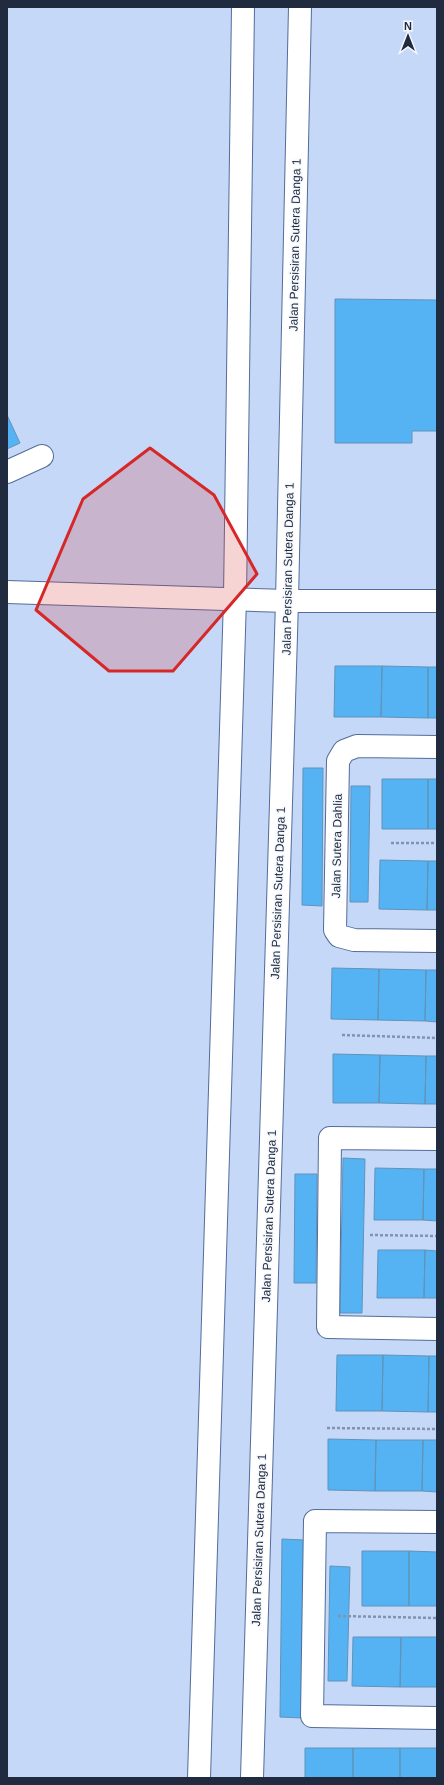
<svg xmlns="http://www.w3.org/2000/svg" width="444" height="1785" font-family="Arial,sans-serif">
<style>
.building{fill:#55b3f4;stroke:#6093b9}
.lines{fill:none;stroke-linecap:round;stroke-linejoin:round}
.minor-casing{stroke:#536c9a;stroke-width:24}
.major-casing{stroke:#536c9a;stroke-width:24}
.path{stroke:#8392ad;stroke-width:2.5;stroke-dasharray:3 2;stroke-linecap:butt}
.minor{stroke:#fff;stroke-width:22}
.major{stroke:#fff;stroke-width:22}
.marked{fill:#d62828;fill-opacity:0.2;stroke:#d62828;stroke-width:3;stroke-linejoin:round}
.labels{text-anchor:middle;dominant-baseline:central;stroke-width:3;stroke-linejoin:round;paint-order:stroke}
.street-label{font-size:12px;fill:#202b3f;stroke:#f5f8fd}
</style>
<rect width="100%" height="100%" fill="#c6d8f7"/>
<!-- building -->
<path class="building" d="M335,299L437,300V431H412V443H335Z
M7,415L20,443L7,449Z
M335,666H382L381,717H334Z
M382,666L428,667V718L381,717Z
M428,667H437V718H428Z
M303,768H323L322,906L302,905Z
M382,779H428V829H382Z
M428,779H437V829H428Z
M351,786H370L368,902H350Z
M380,860L428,861L427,910L379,909Z
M428,861H437V910H427Z
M332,968L379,969L378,1020L331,1019Z
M379,969L426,970L425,1021L378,1020Z
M426,970H437V1022L425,1021Z
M333,1054L380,1055L379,1103H333Z
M380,1055L426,1056L425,1104L379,1103Z
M426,1056H437V1104H425Z
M343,1158L365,1159L362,1313H340Z
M375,1168L424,1169L423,1220H374Z
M424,1169H437V1221L423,1220Z
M295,1174H317L316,1283H294Z
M378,1250H425L424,1298H377Z
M425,1250L437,1251V1298H424Z
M337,1355H383L382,1411H336Z
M383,1355L429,1356L428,1412L382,1411Z
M429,1356H437V1412H428Z
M328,1439L376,1440L375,1491L328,1490Z
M376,1440H423L422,1491H375Z
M423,1440H437V1492L422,1491Z
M282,1539L304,1540L303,1718L280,1717Z
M362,1551H409V1606H362Z
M409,1551L437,1552V1606H409Z
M330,1566L350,1567L347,1681H328Z
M353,1637H401L400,1687L352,1686Z
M401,1637H437V1687H400Z
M305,1748H353V1778H305Z
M353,1748H400V1778H353Z
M400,1748H437V1778H400Z"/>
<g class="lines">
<!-- minor casing -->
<g class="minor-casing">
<path id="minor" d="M7,472L42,456
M7,592L287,601H437
M437,747L357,746L344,751L338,761L335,930L339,936L354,940L437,941
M437,1139L330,1138L328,1327L437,1329
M437,1522L315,1521L312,1716L437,1718"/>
</g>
<!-- major casing -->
<g class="major-casing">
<path id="major" d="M199,1778L235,598L243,7
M252,1778L287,601L300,7"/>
</g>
<!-- path -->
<path class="path" d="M391,843H437
M342,1035L437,1038
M370,1235L437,1236
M327,1428L437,1429
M338,1616L437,1618"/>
<!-- minor -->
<use href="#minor" class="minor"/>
<!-- major -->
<use href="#major" class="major"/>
</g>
<!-- marked area -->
<path class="marked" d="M150,448L214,495L257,574L173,671H109L36,610L83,499Z"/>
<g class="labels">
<!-- street labels -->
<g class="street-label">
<text transform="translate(295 245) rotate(-89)">Jalan Persisiran Sutera Danga 1</text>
<text transform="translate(288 569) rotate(-89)">Jalan Persisiran Sutera Danga 1</text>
<text transform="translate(337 846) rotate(-89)">Jalan Sutera Dahlia</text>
<text transform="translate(278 893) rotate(-88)">Jalan Persisiran Sutera Danga 1</text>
<text transform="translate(269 1216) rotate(-88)">Jalan Persisiran Sutera Danga 1</text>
<text transform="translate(259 1540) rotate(-88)">Jalan Persisiran Sutera Danga 1</text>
</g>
</g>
<!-- border -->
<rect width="444" height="1785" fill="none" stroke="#202b3f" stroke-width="16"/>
<!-- north arrow -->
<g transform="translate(408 36)" stroke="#f5f8fd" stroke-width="3" paint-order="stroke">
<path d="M0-3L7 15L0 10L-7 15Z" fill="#202b3f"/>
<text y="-6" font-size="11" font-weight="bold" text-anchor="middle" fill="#202b3f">N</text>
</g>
</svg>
